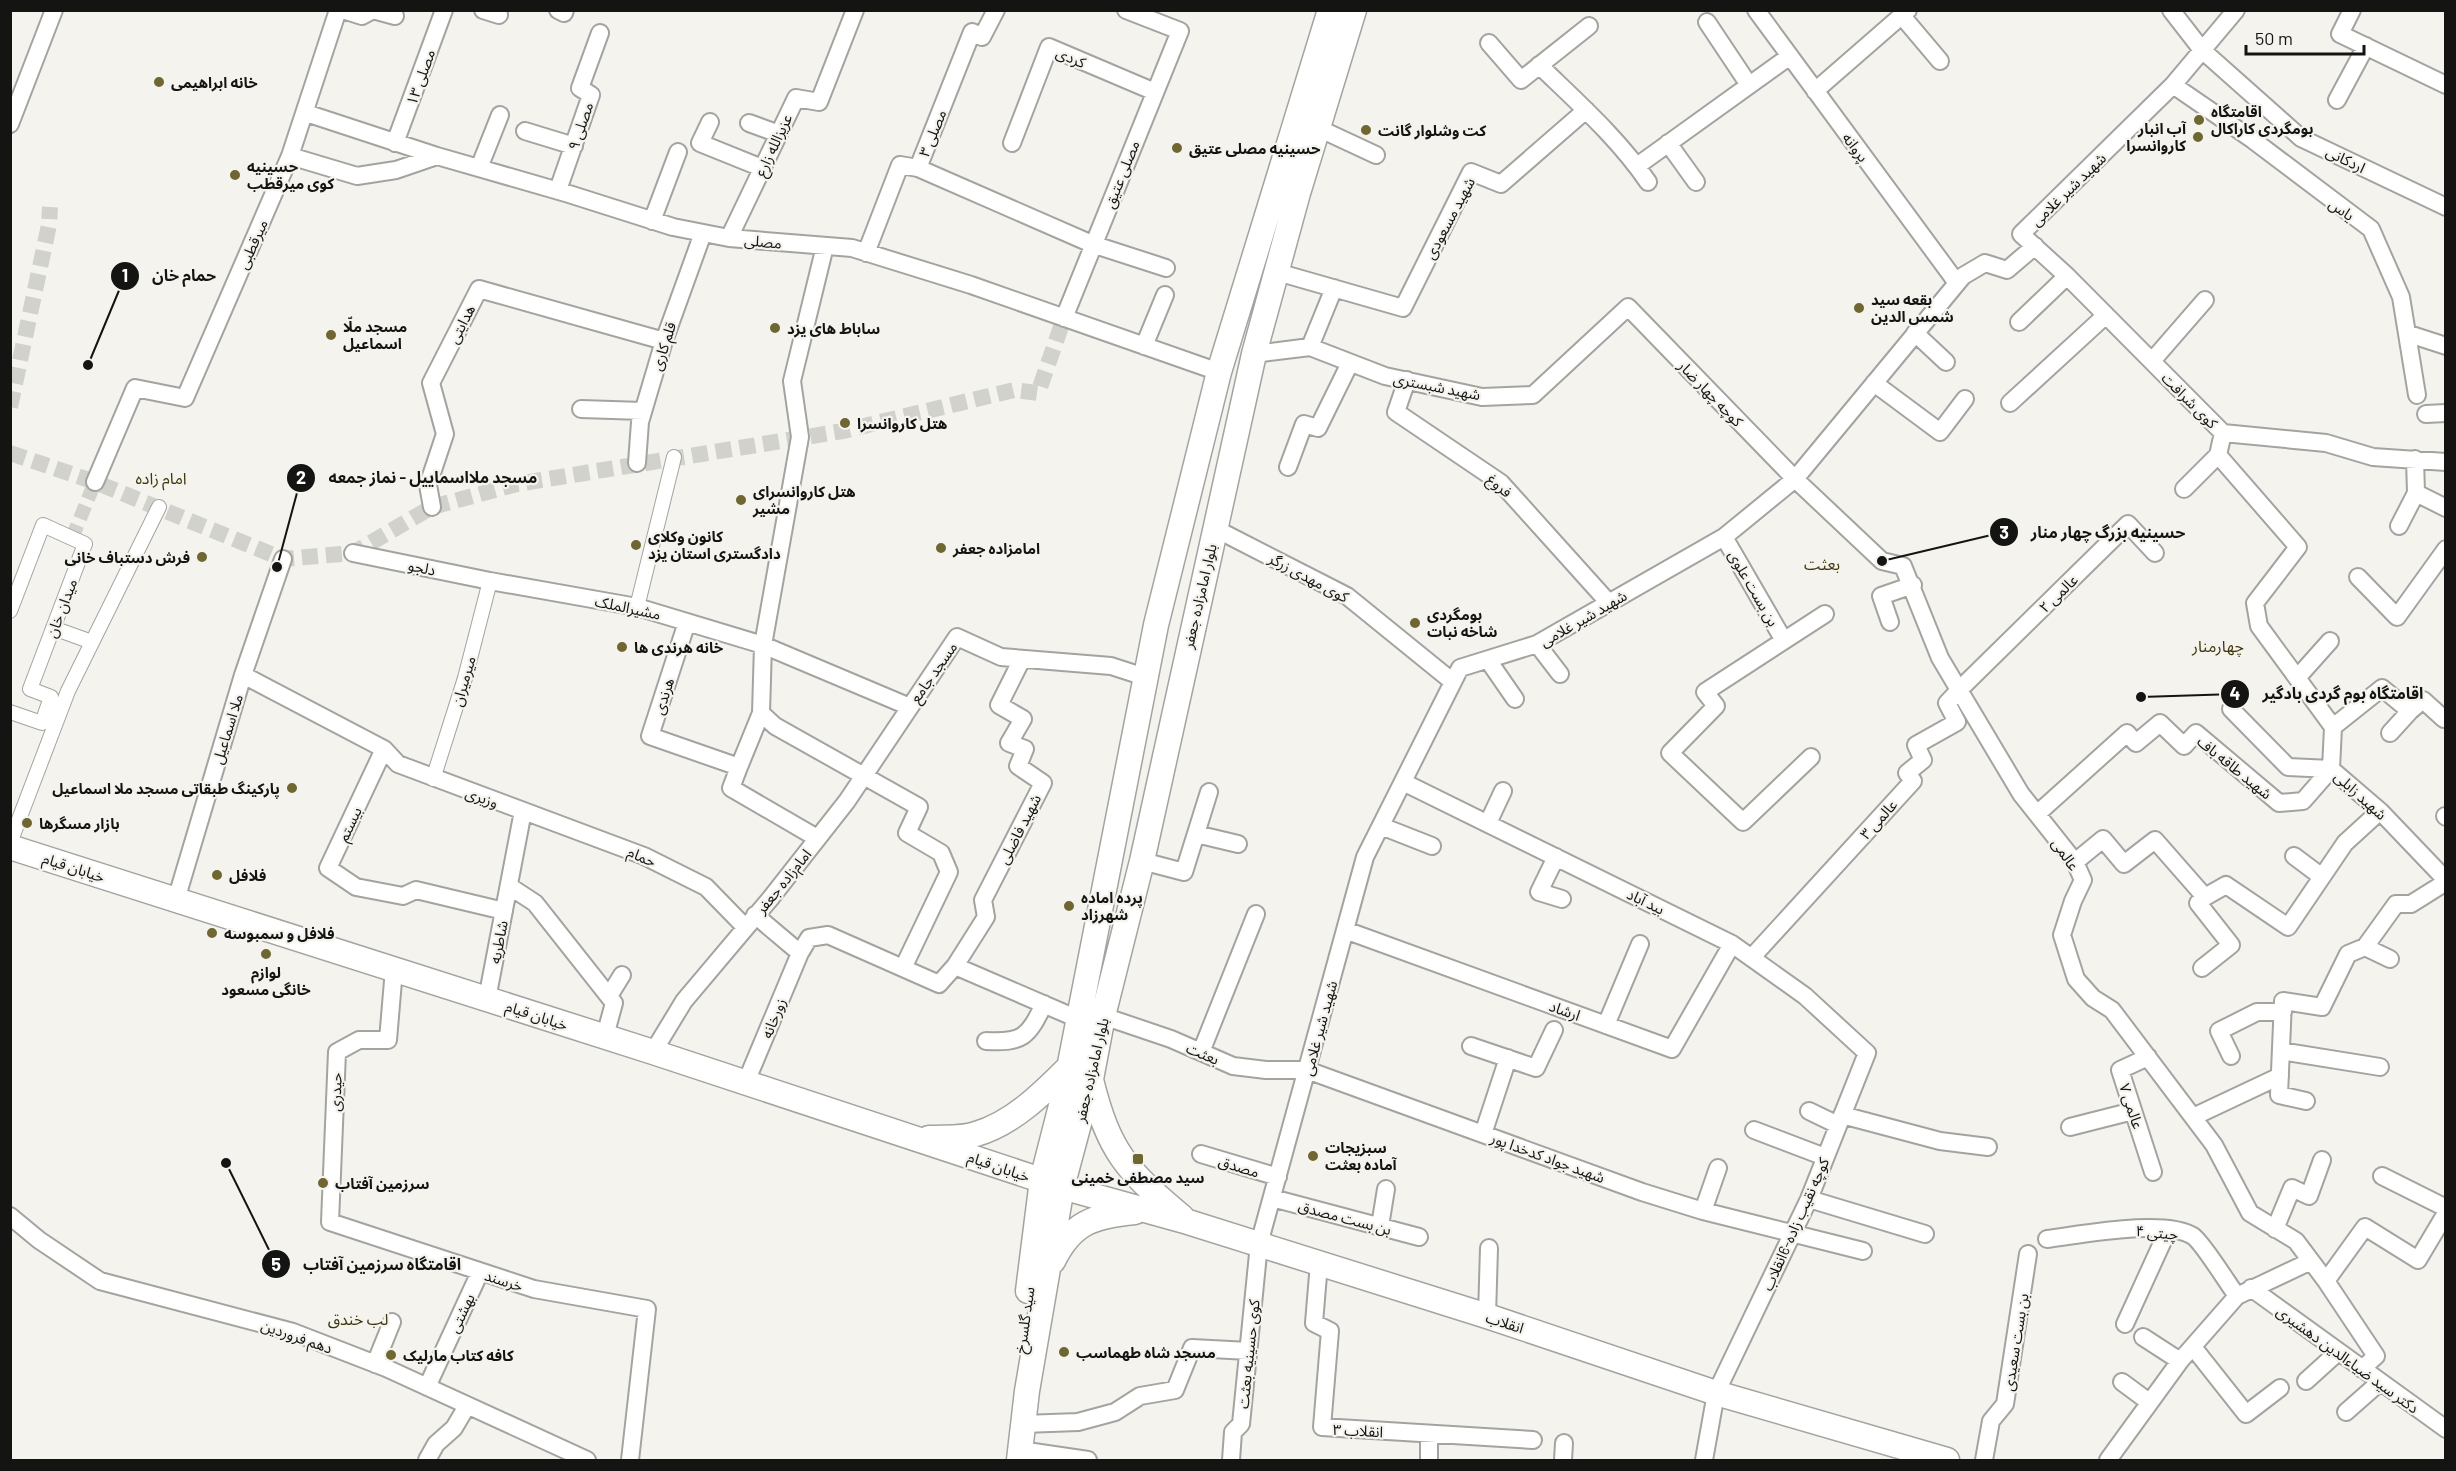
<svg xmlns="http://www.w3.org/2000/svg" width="2456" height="1471" font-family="Barlow,'Noto Sans Arabic',sans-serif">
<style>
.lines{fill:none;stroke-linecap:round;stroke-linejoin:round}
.pedestrian-tunnel{stroke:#d2d2cd;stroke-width:14;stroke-dasharray:14 7;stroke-linecap:butt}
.minor-tunnel{stroke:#d2d2cd;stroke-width:16;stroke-dasharray:16 8;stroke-linecap:butt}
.pedestrian-casing{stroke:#a4a39f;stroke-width:16}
.minor-casing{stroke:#a4a39f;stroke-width:20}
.secondary-casing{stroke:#a4a39f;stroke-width:27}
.pedestrian{stroke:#fff;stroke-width:14}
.minor{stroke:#fff;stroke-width:16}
.secondary{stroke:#fff;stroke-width:24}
.poi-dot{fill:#6f6632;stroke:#f4f3ee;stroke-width:2}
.labels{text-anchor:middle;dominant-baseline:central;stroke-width:4.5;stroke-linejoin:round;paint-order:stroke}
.street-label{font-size:15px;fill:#141413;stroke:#f4f3ee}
.poi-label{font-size:15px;font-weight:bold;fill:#141413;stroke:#f4f3ee;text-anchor:start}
.neighbourhood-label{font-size:16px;fill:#3e360c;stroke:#f4f3ee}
.leader{fill:none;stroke:#141413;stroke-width:2}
.callout-dot{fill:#141413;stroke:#f4f3ee;stroke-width:2}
.mark-label{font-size:18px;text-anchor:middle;font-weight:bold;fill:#fff}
.callout-label{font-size:16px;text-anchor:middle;font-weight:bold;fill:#141413;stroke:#f4f3ee;stroke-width:4.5;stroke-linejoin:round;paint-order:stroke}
</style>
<rect width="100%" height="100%" fill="#f4f3ee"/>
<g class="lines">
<!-- pedestrian-tunnel -->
<path class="pedestrian-tunnel" d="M72,538L95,482"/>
<!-- minor-tunnel -->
<path class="minor-tunnel" d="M10,407L49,225L50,207
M10,453L95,482L283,559L353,553L432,507L517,484L843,431L1014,390L1038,393L1064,318"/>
<!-- pedestrian casing -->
<g class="pedestrian-casing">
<path id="pedestrian" d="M637,607L674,457
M10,611L43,525L85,544L30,689L51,697L42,723L10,712
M53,628L92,642
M433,779L465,678L490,581
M10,843L68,691L159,507"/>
</g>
<!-- minor casing -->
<g class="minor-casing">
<path id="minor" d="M343,10L362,16L373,10
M373,10L395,16
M483,10L499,15
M558,10L564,13L565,10
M1756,10L1957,283
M2171,10L2202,50L2301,138L2446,207
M2236,10L2173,85L2021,234L2067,276L2223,433L2326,443L2373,457L2446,462
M2352,10L2340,34L2446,85
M1902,16L1940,61
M1707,22L1749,85
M1489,43L1521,80L1589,26
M1539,65C1577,102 1618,138 1648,182
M2173,85L2253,140L2371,229L2401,297L2417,395
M1815,91L1908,10
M2337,100L2366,46
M306,113L437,156L569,194L673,227L729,238L852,248L971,285L1219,372
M710,122L700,143L762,168
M749,123L779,134
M10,124L54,10
M1318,128L1376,155
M525,131L574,146
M395,143L444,10
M1012,143L1049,47L1155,92
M1668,143L1696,182
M290,156L357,176L396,170L437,156
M1637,166L1790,56
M479,168L500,115
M918,168L1092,244L1166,268
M558,190L591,95L580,88L600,33
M652,221L678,152
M729,238L796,98L819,102L855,10
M825,246L792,381L800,437L763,645L761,713L775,726L919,807L907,833L941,853L949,872L903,968
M866,253L900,165L918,168L972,32L982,37L996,10
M1277,272L1403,308L1471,172L1501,184L1586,110
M1064,318L1180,31L1126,10
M2019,322L2067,276
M1915,333L1946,362
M2409,334L2446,346
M1144,346L1165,295
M1310,347L1334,288
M1254,354L1310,347L1385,376L1482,397L1533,395L1628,307L1795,479L1882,561L1903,566L1940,658L2021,794L2075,862L2083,880L2073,901L2062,935L2076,979L2093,998L2112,1010L2214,1145L2250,1213L2296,1241L2326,1281L2365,1227L2418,1260L2446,1213
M2152,361L2205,300
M1407,380L1396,412L1501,483L1609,603
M1874,383L1940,432L1965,399
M2010,403L2106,315
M581,409L643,411
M2426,414L2446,413
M2223,433L2218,455L2298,547L2255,603L2259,626L2333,727L2331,769L2380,811L2446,880
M2415,459L2416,493L2446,508
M637,463L640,422L664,341L703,233
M1288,467L1304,424L1318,428L1350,363
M95,482L135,388L185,398L290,156L338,10
M2184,489L2218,455
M432,507L428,485L445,434L431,383L479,289L664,341
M2399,526L2416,493
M1214,528L1347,596L1453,682
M1724,537L1783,639
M353,553L490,581L637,607L763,645L910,707
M2358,577L2397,617L2446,549
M687,622L650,736L739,767L731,788L817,838
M1890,622L1881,596L1913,585
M1537,644L1560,674
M1488,660L1515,699
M243,675L384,749L398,764L644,856L706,887L745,927
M2297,678L2330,641
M2231,709L2288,767L2331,769
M2333,727L2382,688L2410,711L2423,700L2444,719
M2390,733L2410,711
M384,749L328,868L356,887L403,896L416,890L504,911
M1811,757L1743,822L1670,753L1716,706L1705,692L1825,614
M739,767L761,713
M1403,782L1732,944L1805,996L1867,1053L1809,1199L1716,1393L1704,1460
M2037,814L2127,733L2136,743L2160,723L2184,746L2196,733L2279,803L2303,801L2331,769
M2445,816L2446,817
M1488,823L1503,791
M1381,826L1432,846
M1196,834L1238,844
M2294,856L2322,877
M1556,857L1539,892L1562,899
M1142,861L1184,872L1209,792
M2075,862L2103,839L2124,864L2155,840L2205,897L2226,885L2288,927L2345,843L2380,811
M509,886L535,903L614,1003L605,1036
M176,900L243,675L283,559
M755,915L800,953
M1345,930L1672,1049L1732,944
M2365,947L2390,959
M1753,956L1913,781L1907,773L1923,760L1916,745L1957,722L1947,703L1960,689L2128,524L2155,553
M955,966L986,917L983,900L1043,783L1018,766L1025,749L1009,743L1023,719L999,705L1022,659
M2202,968L2231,945L2198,903L2205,897
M394,969L388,1040H359L337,1052L330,1222L534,1289L647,1309L630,1460
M609,996L622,975
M487,999L523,811
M1103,1016L1171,1039L1233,1066L1266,1070H1307L1642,1192L1703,1211L1863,1251
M1606,1025L1640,944
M986,1041C1023,1043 1028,1037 1044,1004
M1471,1046L1536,1068L1554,1030
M2281,1051L2380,1067
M653,1052L684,1001L770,899L847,801L957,637L1001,657L1111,666L1145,677
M1201,1052L1256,914
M2231,1056L2219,1031L2257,1012H2283
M2148,1057L2120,1070L2153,1172
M746,1082L800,953L809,938L828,935L939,984L955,966L1078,1019
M2306,1101L2279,1095L2283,1001L2322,1007L2348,954L2365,947L2396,904H2411L2446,882
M1809,1111L1838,1125
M1842,1115L1940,1141L1988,1147
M2193,1117L2280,1076
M2070,1127L2133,1111
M1754,1130L1825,1157
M1483,1134L1508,1058
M1201,1154L1278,1177
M2382,1176L2446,1208
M1272,1198L1419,1237
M1809,1199L1925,1234
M1703,1211L1718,1168
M10,1216L39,1240L100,1281L293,1332L386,1368L587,1460
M1380,1226L1386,1189
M2275,1229L2292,1188L2309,1196L2322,1160
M2047,1239C2080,1235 2165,1218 2193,1236C2203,1243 2228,1284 2237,1296
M1319,1263L1314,1323L1330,1331L1322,1427L1533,1440
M2326,1281L2376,1356L2362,1369
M2251,1288L2446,1429
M1487,1316L1489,1248
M2125,1324L2168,1230
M2143,1337L2180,1361
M2193,1347L2246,1414L2280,1388
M375,1364L392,1322
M2306,1381L2338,1352
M2122,1382L2149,1402
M427,1387L480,1272
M2346,1412L2380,1382
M1023,1424L1078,1422L1115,1412L1140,1396L1175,1390L1192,1348L1249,1351
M1429,1434V1460
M1020,1450L1088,1460
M427,1460L436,1444L454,1428L467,1406
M1231,1460L1233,1432L1241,1424L1259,1244L1365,857L1460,668L1537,644L1724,537L1795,479L1963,276L1985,263L2007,270L2035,246
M1563,1460L1564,1443
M1984,1460L1991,1421L2005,1404L2028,1254
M2108,1460L2180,1361L2237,1296L2311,1261"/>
</g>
<!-- secondary casing -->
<g class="secondary-casing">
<path id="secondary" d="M10,847L653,1052L1062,1187L1188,1222L1487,1316L1716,1393L1947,1460
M1091,1080C1109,1152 1126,1170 1182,1217
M929,1138C944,1137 962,1139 976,1134C1013,1123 1042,1094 1069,1067
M1053,1261C1072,1222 1094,1216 1135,1212
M1028,1291L1042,1180L1064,1094L1156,625L1219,372L1330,10
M1019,1460L1027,1391L1062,1187L1091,1079L1103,1016L1142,861L1254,354L1298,193L1354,10"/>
</g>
<!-- pedestrian -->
<use href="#pedestrian" class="pedestrian"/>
<!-- minor -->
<use href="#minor" class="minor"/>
<!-- secondary -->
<use href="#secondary" class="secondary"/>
</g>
<!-- markers -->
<g class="poi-dot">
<circle cx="159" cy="82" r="6"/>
<circle cx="2199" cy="120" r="6"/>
<circle cx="1366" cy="130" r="6"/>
<circle cx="2198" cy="137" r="6"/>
<circle cx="1177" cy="148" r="6"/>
<circle cx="235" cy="175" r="6"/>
<circle cx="1859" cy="308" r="6"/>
<circle cx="775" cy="328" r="6"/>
<circle cx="331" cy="335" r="6"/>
<circle cx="845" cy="423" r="6"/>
<circle cx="741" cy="500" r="6"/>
<circle cx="636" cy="545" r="6"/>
<circle cx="941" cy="548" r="6"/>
<circle cx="202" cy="557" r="6"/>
<circle cx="1415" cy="623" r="6"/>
<circle cx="622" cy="647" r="6"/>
<circle cx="292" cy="788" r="6"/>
<circle cx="27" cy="823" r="6"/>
<circle cx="217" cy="875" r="6"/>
<circle cx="1069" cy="906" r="6"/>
<circle cx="212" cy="933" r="6"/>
<circle cx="266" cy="954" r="6"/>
<circle cx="1313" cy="1156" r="6"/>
<rect x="1132" y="1153" width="12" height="12" rx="3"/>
<circle cx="323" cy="1183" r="6"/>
<circle cx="1064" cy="1352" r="6"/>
<circle cx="391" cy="1355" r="6"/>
</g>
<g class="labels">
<!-- street labels -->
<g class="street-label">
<text transform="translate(1071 57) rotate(23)">کردی</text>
<text transform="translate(420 77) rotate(-70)">مصلی ۱۳</text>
<text transform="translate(580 126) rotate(-71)">مصلی ۹</text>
<text transform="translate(932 133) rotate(-68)">مصلی ۳</text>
<text transform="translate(773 145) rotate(-65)">عزیزالله زارع</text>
<text transform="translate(1856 147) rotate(53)">پروانه</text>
<text transform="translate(2346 159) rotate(26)">اردکانی</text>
<text transform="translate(1121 174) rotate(-68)">مصلی عتیق</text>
<text transform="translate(2068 189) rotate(-44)">شهید شیر غلامی</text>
<text transform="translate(2342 209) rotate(35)">یاس</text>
<text transform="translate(1449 218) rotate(-62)">شهید مسعودی</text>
<text transform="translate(763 241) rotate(5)">مصلی</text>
<text transform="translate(252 244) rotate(-66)">میرقطبی</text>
<text transform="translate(461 324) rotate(-63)">هدایتی</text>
<text transform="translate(663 346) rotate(-72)">قلم کاری</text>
<text transform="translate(1437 386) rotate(11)">شهید شبستری</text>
<text transform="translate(1711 393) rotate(46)">کوچه چهار ضار</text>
<text transform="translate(2190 400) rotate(45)">کوی شرافت</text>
<text transform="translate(1500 485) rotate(41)">فروغ</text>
<text transform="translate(422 567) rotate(12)">دلجو</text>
<text transform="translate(1309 577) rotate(28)">کوی مهدی زرگر</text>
<text transform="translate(1754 588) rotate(60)">بن بست علوی</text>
<text transform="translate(2058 593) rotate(-44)">عالمی ۲</text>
<text transform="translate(1199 596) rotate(-77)">بلوار امامزاده جعفر</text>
<text transform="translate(628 607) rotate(12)">مشیرالملک</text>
<text transform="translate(61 608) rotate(-69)">میدان خان</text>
<text transform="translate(1583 618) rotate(-30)">شهید شیر غلامی</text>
<text transform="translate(933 672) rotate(-55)">مسجد جامع</text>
<text transform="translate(463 681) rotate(-74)">میرمیران</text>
<text transform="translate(663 696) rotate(-72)">هرندی</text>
<text transform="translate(227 729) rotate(-73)">ملا اسماعیل</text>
<text transform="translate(2235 767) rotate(39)">شهید طاقه باف</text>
<text transform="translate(2361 795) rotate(42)">شهید زابلی</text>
<text transform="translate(482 797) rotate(20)">وزیری</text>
<text transform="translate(1878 819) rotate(-48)">عالمی ۳</text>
<text transform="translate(349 824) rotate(-65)">بیستم</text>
<text transform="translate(1019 829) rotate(-63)">شهید فاضلی</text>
<text transform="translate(2066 854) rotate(56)">عالمی</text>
<text transform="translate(642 856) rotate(23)">حمام</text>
<text transform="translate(74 867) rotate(18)">خیابان قیام</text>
<text transform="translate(783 881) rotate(-51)">امام‌زاده جعفر</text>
<text transform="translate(1646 901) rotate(26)">بید آباد</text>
<text transform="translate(498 942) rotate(-79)">شاطریه</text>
<text transform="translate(1565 1010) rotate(20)">ارشاد</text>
<text transform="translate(537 1015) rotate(18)">خیابان قیام</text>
<text transform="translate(773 1018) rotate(-68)">زورخانه</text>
<text transform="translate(1319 1028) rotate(-75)">شهید شیر غلامی</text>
<text transform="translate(1203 1053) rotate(23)">بعثت</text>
<text transform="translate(1091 1070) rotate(-77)">بلوار امامزاده جعفر</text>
<text transform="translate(335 1092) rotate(-88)">حیدری</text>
<text transform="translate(2132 1106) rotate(72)">عالمی ۷</text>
<text transform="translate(1548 1157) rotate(20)">شهید جواد کدخدا پور</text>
<text transform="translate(999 1166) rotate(19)">خیابان قیام</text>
<text transform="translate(1239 1166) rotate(17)">مصدق</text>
<text transform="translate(1345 1217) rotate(15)">بن بست مصدق</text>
<text transform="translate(1795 1224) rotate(-66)">کوچه نقیب زاده-6انقلاب</text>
<text transform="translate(2157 1232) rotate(5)">چیتی ۴</text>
<text transform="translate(504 1280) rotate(18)">خرسند</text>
<text transform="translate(461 1313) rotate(-65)">بهشتی</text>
<text transform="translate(1024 1320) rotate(-82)">سید گلسرخ</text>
<text transform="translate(1505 1322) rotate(18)">انقلاب</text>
<text transform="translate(297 1336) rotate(19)">دهم فروردین</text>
<text transform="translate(2015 1342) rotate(-81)">بن بست سعیدی</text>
<text transform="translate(1248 1354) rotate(-84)">کوی حسینیه بعثت</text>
<text transform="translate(2348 1359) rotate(36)">دکتر سید ضیاءالدین دهشیری</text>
<text transform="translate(1358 1430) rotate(3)">انقلاب ۳</text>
</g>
<!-- poi labels -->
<g class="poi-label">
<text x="171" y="82">خانه ابراهیمی</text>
<text x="2211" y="111">اقامتگاه<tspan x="2211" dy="17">بومگردی کاراکال</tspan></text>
<text x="2186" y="128" text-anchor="end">آب انبار<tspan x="2186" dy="17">کاروانسرا</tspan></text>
<text x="1378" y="130">کت وشلوار گانت</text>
<text x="1189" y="148">حسینیه مصلی عتیق</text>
<text x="247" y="166">حسینیه<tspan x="247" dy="17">کوی میرقطب</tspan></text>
<text x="1871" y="299">بقعه سید<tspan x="1871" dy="17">شمس الدین</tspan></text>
<text x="343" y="326">مسجد ملّا<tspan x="343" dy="17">اسماعیل</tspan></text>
<text x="787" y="328">ساباط های یزد</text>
<text x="857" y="423">هتل کاروانسرا</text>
<text x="753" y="491">هتل کاروانسرای<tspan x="753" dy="17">مشیر</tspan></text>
<text x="648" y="536">کانون وکلای<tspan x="648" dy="17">دادگستری استان یزد</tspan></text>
<text x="953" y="548">امامزاده جعفر</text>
<text x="190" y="557" text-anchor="end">فرش دستباف خانی</text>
<text x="1427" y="614">بومگردی<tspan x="1427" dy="17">شاخه نبات</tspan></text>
<text x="634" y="647">خانه هرندی ها</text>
<text x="280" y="788" text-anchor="end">پارکینگ طبقاتی مسجد ملا اسماعیل</text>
<text x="39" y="823">بازار مسگرها</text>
<text x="229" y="875">فلافل</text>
<text x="1081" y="897">پرده اماده<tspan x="1081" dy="17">شهرزاد</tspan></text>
<text x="224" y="933">فلافل و سمبوسه</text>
<text x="266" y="972" text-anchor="middle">لوازم<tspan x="266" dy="17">خانگی مسعود</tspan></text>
<text x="1325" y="1147">سبزیجات<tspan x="1325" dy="17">آماده بعثت</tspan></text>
<text x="1138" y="1177" text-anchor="middle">سید مصطفی خمینی</text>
<text x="335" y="1183">سرزمین آفتاب</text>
<text x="1076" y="1352">مسجد شاه طهماسب</text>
<text x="403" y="1355">کافه کتاب مارلیک</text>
</g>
<!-- neighbourhood labels -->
<g class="neighbourhood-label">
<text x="161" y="477">امام زاده</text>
<text x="1822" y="563">بعثت</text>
<text x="2218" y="645">چهارمنار</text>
<text x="358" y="1318">لب خندق</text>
</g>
</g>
<!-- callouts -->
<path class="leader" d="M88 365L125 276M277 567L301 478M1882 561L2004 532M2141 697L2235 694M226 1163L276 1264"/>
<g class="callout-dot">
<circle cx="88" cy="365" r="6"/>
<circle cx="277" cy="567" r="6"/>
<circle cx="1882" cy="561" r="6"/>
<circle cx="2141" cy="697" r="6"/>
<circle cx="226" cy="1163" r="6"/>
<circle cx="125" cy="276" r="15"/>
<circle cx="301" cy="478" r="15"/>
<circle cx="2004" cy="532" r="15"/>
<circle cx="2235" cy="694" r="15"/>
<circle cx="276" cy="1264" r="15"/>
</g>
<g class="mark-label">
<text x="125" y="282">1</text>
<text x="301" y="484">2</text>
<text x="2004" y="539">3</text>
<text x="2235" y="700">4</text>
<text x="276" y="1271">5</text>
</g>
<g class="callout-label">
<text x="184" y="281">حمام خان</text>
<text x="433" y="483">مسجد ملااسماییل - نماز جمعه</text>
<text x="2108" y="538">حسینیه بزرگ چهار منار</text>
<text x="2343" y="699">اقامتگاه بوم گردی بادگیر</text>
<text x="382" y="1270">اقامتگاه سرزمین آفتاب</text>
</g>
<!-- border -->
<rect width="2456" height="1471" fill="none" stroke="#141413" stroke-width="24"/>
<!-- scale -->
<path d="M2246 45v9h118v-9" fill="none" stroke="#141413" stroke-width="3"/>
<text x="2255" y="45" font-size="18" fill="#141413" stroke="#f4f3ee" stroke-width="4.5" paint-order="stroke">50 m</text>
</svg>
